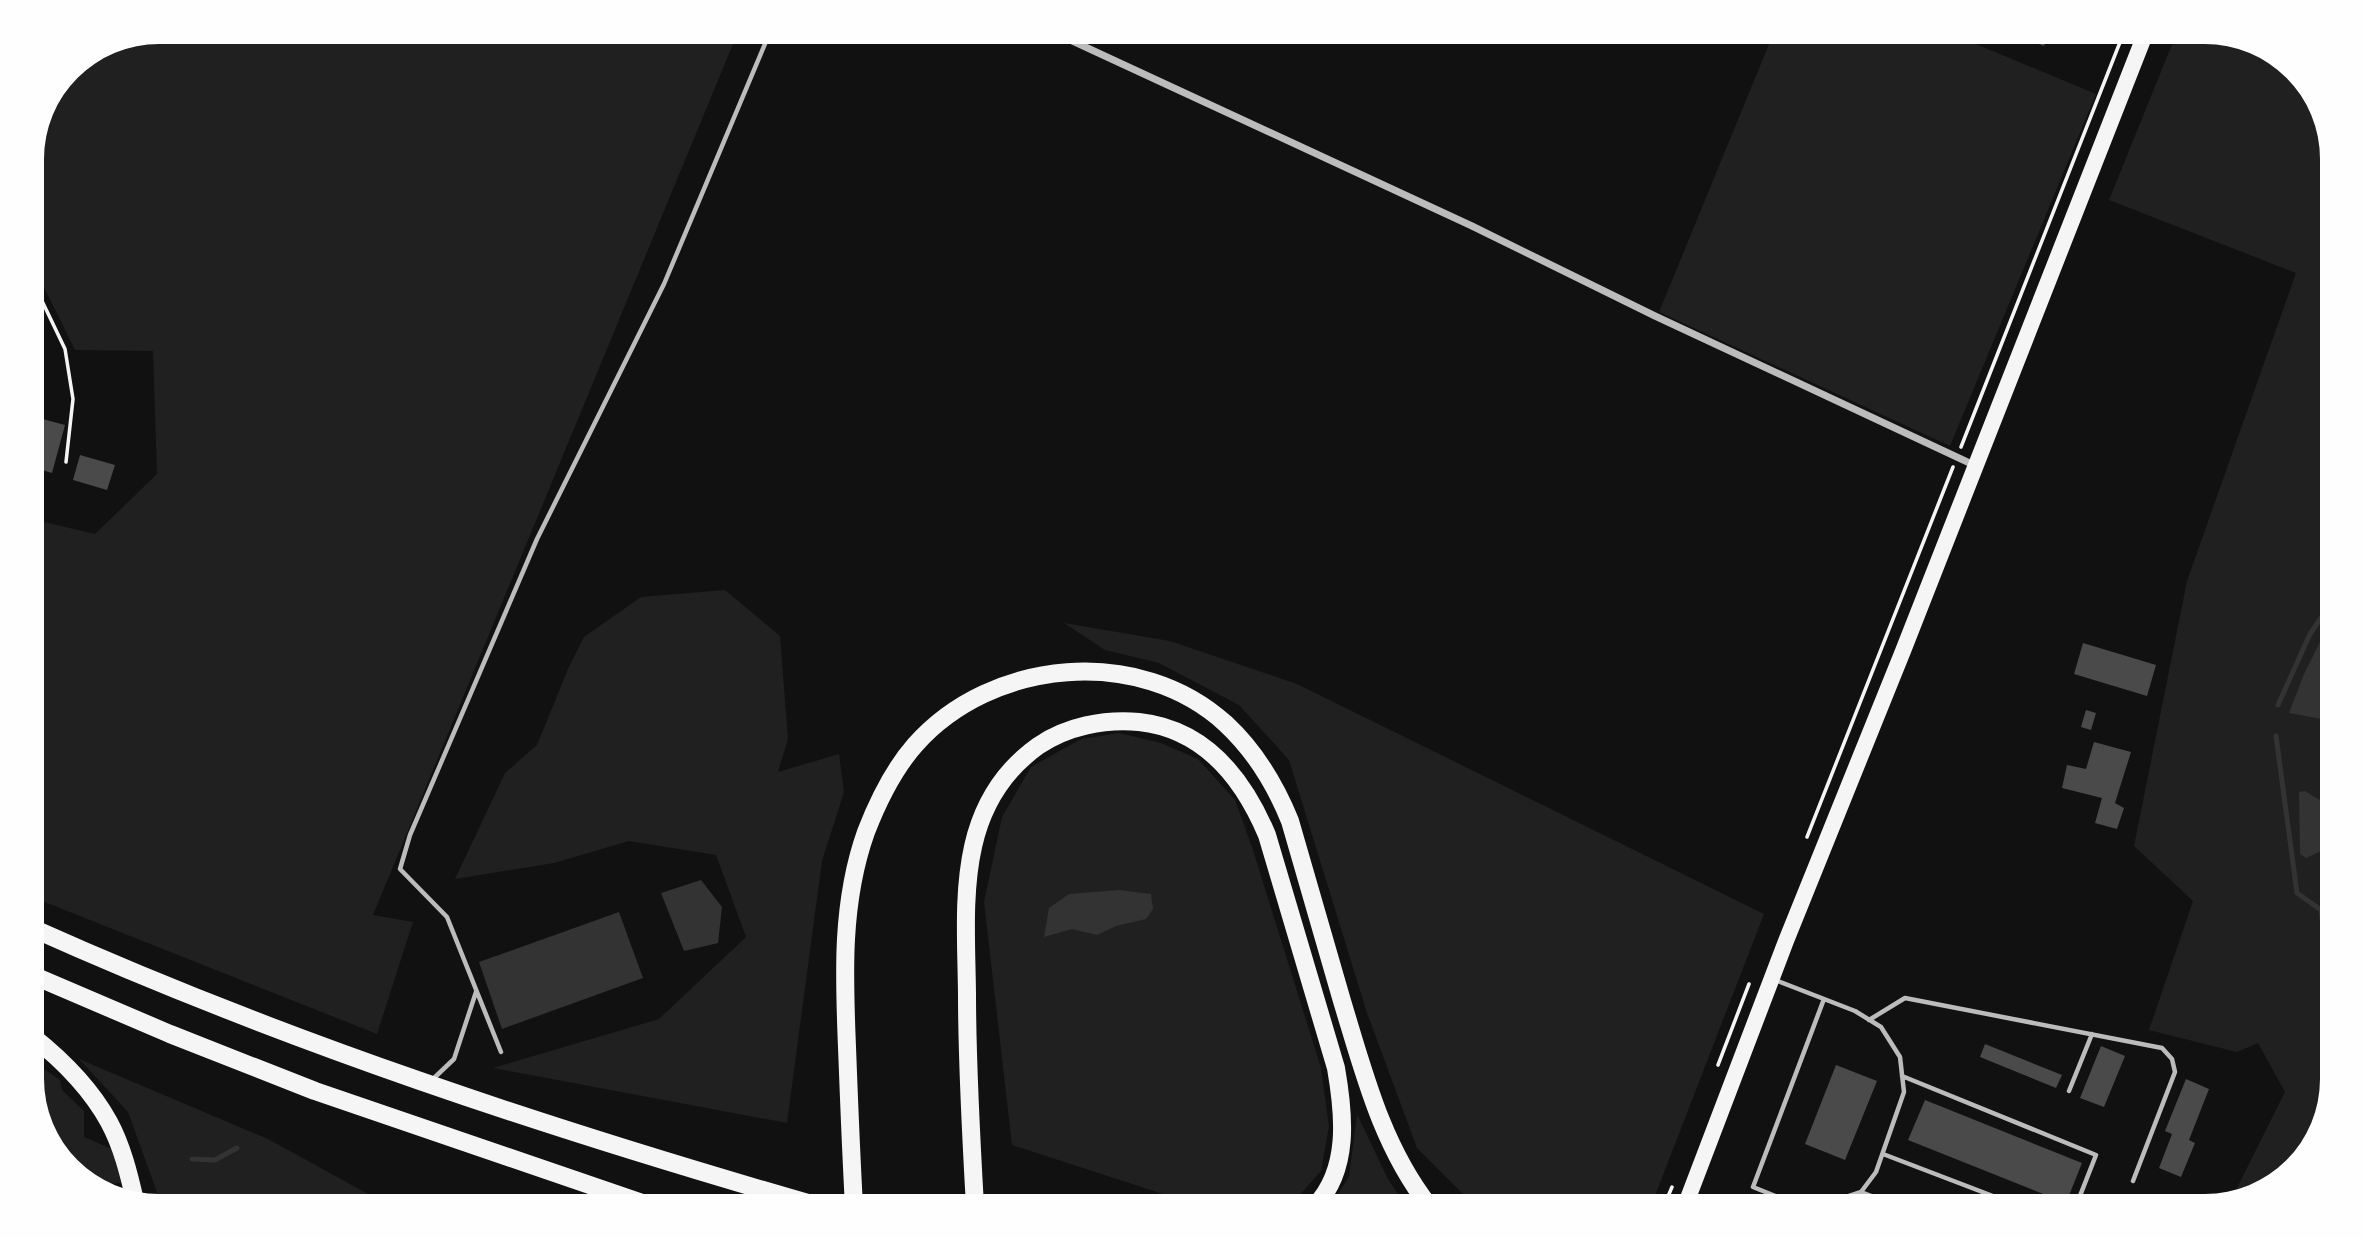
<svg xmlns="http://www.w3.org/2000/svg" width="2364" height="1238" font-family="Karla,sans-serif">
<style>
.green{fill:#202020}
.water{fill:#333}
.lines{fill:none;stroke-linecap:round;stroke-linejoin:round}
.stream{stroke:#333;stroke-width:5}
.building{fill:#4a4a4a}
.path{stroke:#f5f5f5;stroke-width:3.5}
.service{stroke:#bcbcbc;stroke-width:4.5}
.minor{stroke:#bcbcbc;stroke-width:7}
.primary{stroke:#f5f5f5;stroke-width:16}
.motorway{stroke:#f5f5f5;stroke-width:18}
</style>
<rect width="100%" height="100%" fill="#111"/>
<!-- green -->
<path class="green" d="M159,32H738L373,915L413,922L377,1034L32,897V519L95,534L157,474L153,351L75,350L32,263V151L69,69L110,41Z
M1774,32H1947L2096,94L1950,446L1659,312Z
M2177,32H2205L2262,45L2311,88L2332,151V1079L2319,1136L2269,1189L2231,1200L2285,1092L2258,1043L2237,1052L2149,1030L2193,901L2134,846L2187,581L2296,273L2109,200Z
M725,590L780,636L788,739L778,772L839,754L844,792L822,861L787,1123L493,1068L659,1019L746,937L716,855L629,841L554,863L455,879L505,773L537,745L568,669L584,637L641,597Z
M1064,623L1170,641L1297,684L1764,914L1651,1206H1475L1417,1148L1367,1013L1289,760L1239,705L1159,663L1105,650Z
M1119,733L1161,743L1198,759L1235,800L1252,847L1321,1068L1329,1126L1321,1171L1290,1206H1175L1166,1195L1012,1145L984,902L1002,817L1031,767L1081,739Z
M79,1059L268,1139L390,1206H162L128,1112Z
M32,1061L60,1080L62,1090L84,1111V1137L112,1149L128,1182L94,1186L53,1150L32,1088Z
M1357,1114L1388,1179L1406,1206H1330L1349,1177Z"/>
<!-- water -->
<path class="water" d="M2332,618V721L2289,713L2304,674Z
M2305,791L2331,807L2328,848L2306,858L2300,854L2299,792Z
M701,880L722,907L718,943L684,951L661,893Z
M1119,890L1151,894L1153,909L1146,919L1116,926L1097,935L1072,929L1044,937L1049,908L1069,894Z
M619,912L643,978L502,1029L479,962Z"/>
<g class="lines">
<!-- stream -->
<path class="stream" d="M2278,705L2310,634L2332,602
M2276,736L2297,893L2321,910L2332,1004
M49,1139L54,1138
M192,1159L215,1160L237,1148"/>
</g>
<!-- building -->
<path class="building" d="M2008,32H2058L2056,37L2048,34L2044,46Z
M39,418L65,425L52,473L32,467V444Z
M80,455L115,465L107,490L73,480Z
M2083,643L2156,665L2147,696L2074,674Z
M2086,710L2096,713L2091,730L2081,727Z
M2094,742L2131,752L2115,803L2124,808L2117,829L2095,823L2102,798L2062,788L2067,765L2086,769Z
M1985,1044L2062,1075L2056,1088L1980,1057Z
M2101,1046L2125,1056L2104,1107L2080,1098Z
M1836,1065L1877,1081L1845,1160L1805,1144Z
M2186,1079L2209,1089L2189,1140L2195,1143L2181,1177L2159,1168L2172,1134L2165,1131Z
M1925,1100L2082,1163L2066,1203L1908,1140Z"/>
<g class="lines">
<!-- path -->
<path class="path" d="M32,280L65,349L73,399L66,462
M1961,447L2124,32
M1807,837L1953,467
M1718,1065L1749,984
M1664,1206L1672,1187"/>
<!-- service -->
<path class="service" d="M1775,980L1855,1011L1881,1027L1900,1057L1904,1092L1876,1172L1861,1192L1828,1203L1790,1202L1753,1187L1824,999
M1869,1020L1905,998L2162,1048L2172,1059L2175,1072L2133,1181
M501,1052L447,917L400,869L410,835L537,539L664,284L770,32
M1902,1076L2096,1155L2076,1206
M433,1079L454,1059L476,992
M2069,1091L2092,1034
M1883,1154L2019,1206
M1861,1192L1897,1206"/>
<!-- minor -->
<path class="minor" d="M1053,32L1472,226L1655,316L1976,466"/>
<!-- primary -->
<path class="primary" d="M1685,1206L1786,941L1903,651L2146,32"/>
<!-- motorway -->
<path class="motorway" d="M32,928C286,1042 550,1129 818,1206
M32,975L170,1034L315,1091L651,1206
M32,1036C61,1059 91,1089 109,1122C122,1146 129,1174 135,1201
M854,1206C851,1153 849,1100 847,1047C844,975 841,902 866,832C878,801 893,770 915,745C992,658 1140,645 1226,724C1256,752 1275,784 1290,821C1307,881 1325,941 1342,1001C1364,1073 1382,1146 1429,1206
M975,1206C971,1136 967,1065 967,994C966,904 954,806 1038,746C1067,726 1104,719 1139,722C1205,729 1243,778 1267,835L1336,1068C1344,1114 1350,1169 1315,1206"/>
</g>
<!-- crop -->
<path d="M0 0H2364V1238H0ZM159 44H2205A115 115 0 0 1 2320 159V1079A115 115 0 0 1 2205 1194H159A115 115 0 0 1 44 1079V159A115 115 0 0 1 159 44Z" fill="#fefefe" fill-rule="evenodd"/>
</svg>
